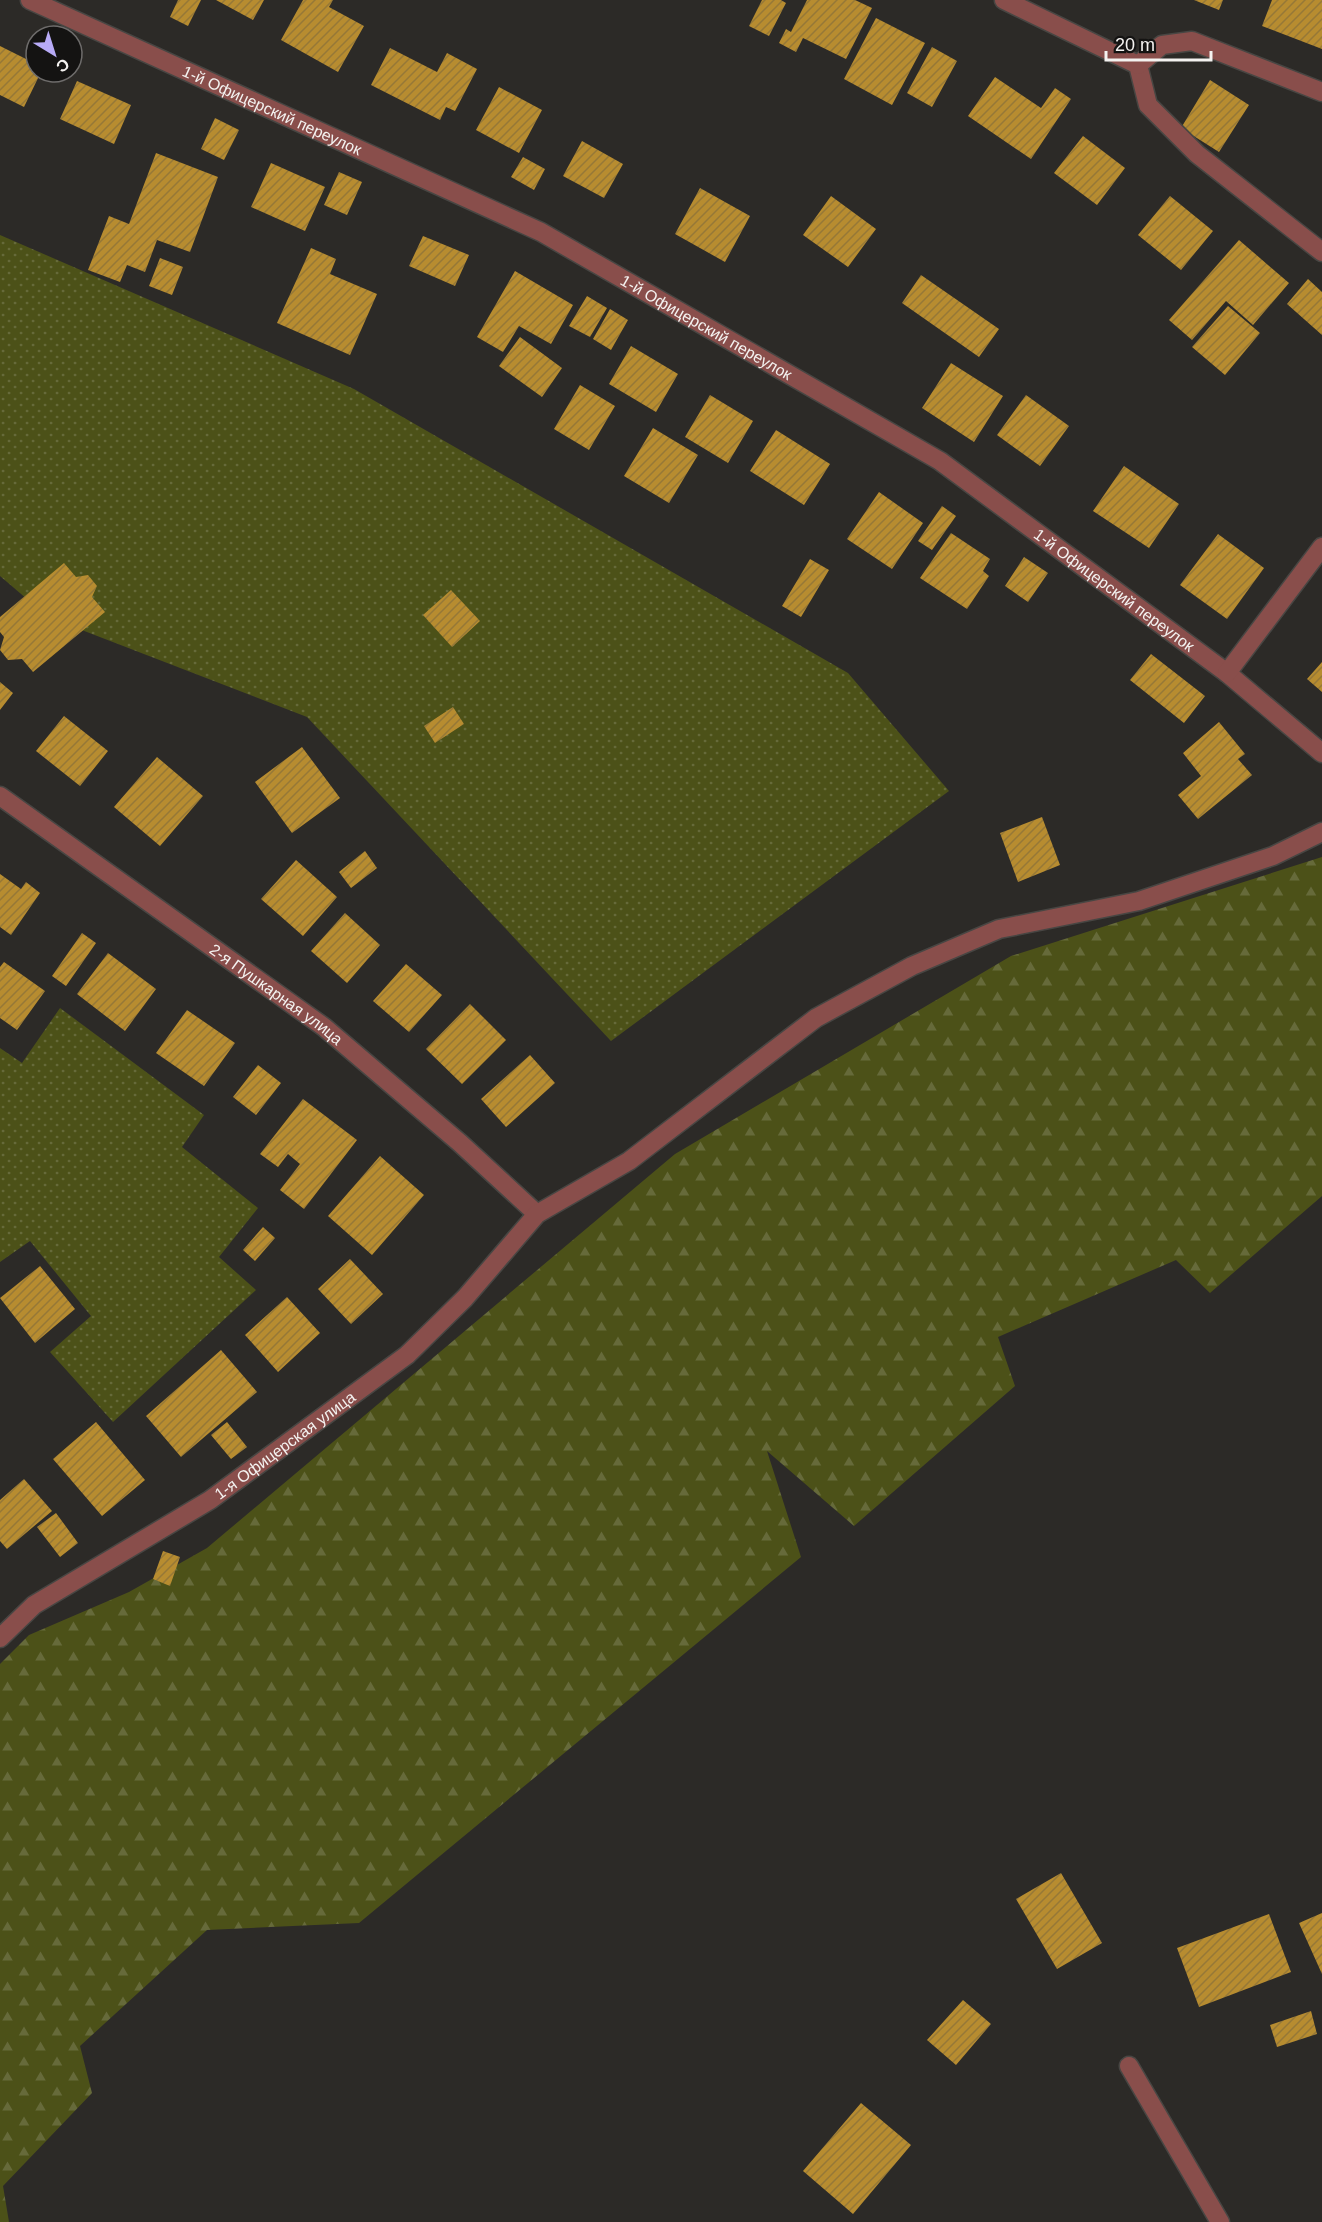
<svg xmlns="http://www.w3.org/2000/svg" width="1322" height="2222" font-family="Helvetica,sans-serif">
<style>
.forest{fill:url(#forest-firs)}
.garden{fill:url(#garden-dots)}
.building{fill:url(#building-hatch)}
.lines{fill:none;stroke-linecap:round;stroke-linejoin:round}
.minor-casing{stroke:#484643;stroke-width:21}
.minor{stroke:#894e4b;stroke-width:18}
.labels{text-anchor:middle;dominant-baseline:central;stroke-width:6;stroke-linejoin:round;paint-order:stroke}
.street-label{font-size:16px;fill:#f4f2f0;stroke:#141312}
</style>
<defs>
<pattern id="forest-firs" width="22" height="20" patternUnits="userSpaceOnUse" patternTransform="scale(1.5)"><rect width="22" height="20" fill="#4c5118"/><path d="M5 1l3.5 6h-7zM16 11l3.5 6h-7z" fill="#666a3a"/></pattern>
<pattern id="garden-dots" width="8" height="8" patternUnits="userSpaceOnUse" patternTransform="scale(1.5)"><rect width="8" height="8" fill="#4c5118"/><path d="M2 2h.1M6 6h.1" fill="none" stroke="#666a3a" stroke-width="1.8" stroke-linecap="round"/></pattern>
<pattern id="building-hatch" width="6" height="6" patternUnits="userSpaceOnUse" patternTransform="scale(1.5)"><rect width="6" height="6" fill="#b78c30"/><path d="M-1 1l2-2M0 6l6-6M5 7l2-2" fill="none" stroke="#967837"/></pattern>
</defs>
<rect width="100%" height="100%" fill="#2c2a27"/>
<!-- forest -->
<path class="forest" d="M1322,857V1196L1210,1293L1176,1260L998,1337L1015,1386L854,1526L767,1451L801,1557L359,1923L207,1930L80,2046L92,2093L3,2186L9,2222H0V1664L29,1635L129,1592L207,1548L675,1154L1011,956Z"/>
<!-- garden -->
<path class="garden" d="M0,235L354,389L848,673L949,791L611,1041L307,717L48,617L0,576Z
M60,1008L204,1115L182,1147L258,1208L219,1257L256,1290L113,1422L50,1352L91,1316L30,1241L0,1262V1048L22,1063Z"/>
<!-- building -->
<path class="building" d="M178,0H201L188,26L170,17Z
M216,0H264L253,20Z
M303,0H333L329,7L364,26L338,72L281,40Z
M762,0H781L786,3L769,36L749,26Z
M807,0H855L872,8L846,59L803,38L796,52L779,43L786,29L791,32Z
M1194,0H1223L1219,10Z
M1272,0H1322V49L1262,26Z
M876,18L925,43L892,105L844,79Z
M0,46L36,64V72H41L24,107L0,95Z
M932,47L957,61L932,107L907,93Z
M390,48L437,72L447,53L477,69L455,111L446,107L440,120L371,85Z
M995,77L1041,108L1055,88L1071,99L1031,159L968,116Z
M1210,80L1249,105L1219,152L1181,128Z
M77,81L131,105L114,144L60,119Z
M499,87L542,110L519,153L476,130Z
M215,118L239,130L224,160L201,149Z
M1083,136L1125,168L1097,205L1054,173Z
M582,141L623,164L604,198L563,176Z
M156,153L218,177L190,252L157,240L145,272L127,265L120,282L88,270L109,216L129,224Z
M523,157L545,169L534,190L511,177Z
M271,163L325,187L305,231L251,207Z
M339,172L362,182L347,215L324,205Z
M700,188L750,216L725,262L675,234Z
M831,196L876,229L848,267L803,235Z
M1170,196L1213,231L1181,270L1138,235Z
M423,236L469,255L455,286L409,266Z
M1239,240L1289,283L1253,325L1226,301L1192,340L1169,320Z
M311,248L336,259L330,274L377,294L350,355L277,323Z
M160,258L183,267L172,295L149,286Z
M515,271L573,305L551,344L519,326L503,352L477,337Z
M921,275L999,329L979,357L902,303Z
M1308,279L1322,292V335L1287,304Z
M587,296L607,308L590,337L569,326Z
M1228,306L1260,333L1225,375L1192,347Z
M610,309L628,320L611,350L593,339Z
M520,337L562,368L542,397L499,366Z
M631,346L678,374L656,412L609,384Z
M951,363L1003,396L974,442L922,408Z
M580,385L615,406L589,450L554,429Z
M710,395L753,421L728,463L685,437Z
M1026,395L1069,426L1040,466L997,435Z
M653,428L698,455L669,503L624,476Z
M776,430L830,464L804,505L750,471Z
M1124,466L1179,504L1149,548L1093,511Z
M879,492L923,523L892,569L847,539Z
M942,506L956,516L932,550L918,541Z
M951,533L990,559L983,571L989,576L967,609L920,578Z
M1218,534L1264,568L1227,619L1180,585Z
M1024,557L1048,573L1028,602L1005,586Z
M810,559L829,570L801,617L782,606Z
M64,563L76,577L88,575L97,586L92,597L105,612L33,672L22,659L8,660L0,650L4,637L0,632V617Z
M451,590L480,621L452,647L423,615Z
M1151,654L1205,696L1184,723L1130,680Z
M1322,662V692L1307,679Z
M0,682L13,693L0,710Z
M453,707L464,724L435,743L424,726Z
M64,716L108,751L80,786L36,751Z
M1219,722L1245,754L1238,759L1252,775L1198,819L1178,795L1201,776L1183,753Z
M302,747L340,798L292,833L255,782Z
M157,757L203,796L160,846L114,807Z
M1042,817L1060,865L1018,882L1000,833Z
M365,851L377,868L351,888L339,872Z
M296,860L337,897L303,936L261,899Z
M0,874L21,889L26,882L40,893L11,935L0,927Z
M345,913L380,945L347,983L311,951Z
M82,933L96,943L66,986L52,976Z
M108,953L156,989L125,1031L77,994Z
M4,962L45,991L17,1030L0,1018V967Z
M406,964L442,995L409,1032L373,1001Z
M470,1004L506,1040L462,1084L426,1049Z
M187,1010L235,1043L204,1086L156,1053Z
M530,1055L555,1083L506,1127L481,1099Z
M258,1065L281,1083L256,1115L233,1097Z
M303,1099L357,1140L304,1209L280,1190L300,1164L288,1154L278,1167L260,1154Z
M380,1156L424,1195L372,1255L328,1216Z
M263,1227L275,1238L255,1261L243,1250Z
M350,1259L383,1294L351,1324L318,1289Z
M40,1266L75,1309L35,1343L0,1298Z
M287,1297L320,1333L278,1372L245,1335Z
M221,1350L257,1392L181,1457L146,1416Z
M96,1422L145,1480L102,1516L53,1459Z
M227,1422L247,1447L231,1459L211,1435Z
M24,1479L52,1511L7,1549L0,1541V1500Z
M56,1513L78,1543L60,1557L37,1527Z
M163,1551L180,1557L170,1586L153,1579Z
M1061,1873L1102,1943L1057,1969L1016,1899Z
M1322,1913V1974L1299,1923Z
M1269,1914L1291,1972L1199,2007L1177,1948Z
M963,2000L991,2024L956,2065L927,2040Z
M1311,2011L1317,2034L1277,2047L1270,2025Z
M861,2103L911,2145L853,2214L803,2171Z"/>
<g class="lines">
<!-- minor casing -->
<g class="minor-casing">
<g id="minor">
<path id="s1" d="M30,0L541,232L940,461L1227,673L1322,753"/>
<path d="M1004,0L1138,65L1148,105L1197,154L1322,252"/>
<path d="M1138,65L1162,45L1192,41L1322,92"/>
<path d="M1227,673L1322,547"/>
<path id="s2" d="M0,796L324,1027L460,1143L537,1214"/>
<path id="s3" d="M0,1638L34,1605L210,1500L407,1355L465,1298L537,1214L629,1161L816,1018L912,966L999,929L1139,901L1273,856L1322,832"/>
<path d="M1129,2066L1220,2222"/>
</g>
</g>
<!-- minor -->
<use href="#minor" class="minor"/>
</g>
<g class="labels">
<!-- street labels -->
<g class="street-label">
<text stroke="none"><textPath href="#s1" startOffset="266">1-й Офицерский переулок</textPath></text>
<text stroke="none"><textPath href="#s1" startOffset="752">1-й Офицерский переулок</textPath></text>
<text stroke="none"><textPath href="#s1" startOffset="1238">1-й Офицерский переулок</textPath></text>
<text stroke="none"><textPath href="#s2" startOffset="340">2-я Пушкарная улица</textPath></text>
<text stroke="none"><textPath href="#s3" startOffset="345">1-я Офицерская улица</textPath></text>
</g>
</g>
<!-- north arrow -->
<g transform="translate(54 54) rotate(142)"><circle r="28" fill="#141312" stroke="#6e6c6b" stroke-width="1.5"/>
<path d="M0-4.5L10 22L0 15L-10 22Z" fill="#b8abf7"/>
<text y="-9" font-size="16" font-weight="bold" text-anchor="middle" fill="#f4f2f0">С</text>
</g>
<!-- scale -->
<path d="M1106 51v9h105v-9" fill="none" stroke="#f4f2f0" stroke-width="3"/>
<text x="1115" y="51" font-size="18" fill="#f4f2f0" stroke="#141312" stroke-width="4.5" paint-order="stroke">20 m</text>
</svg>
